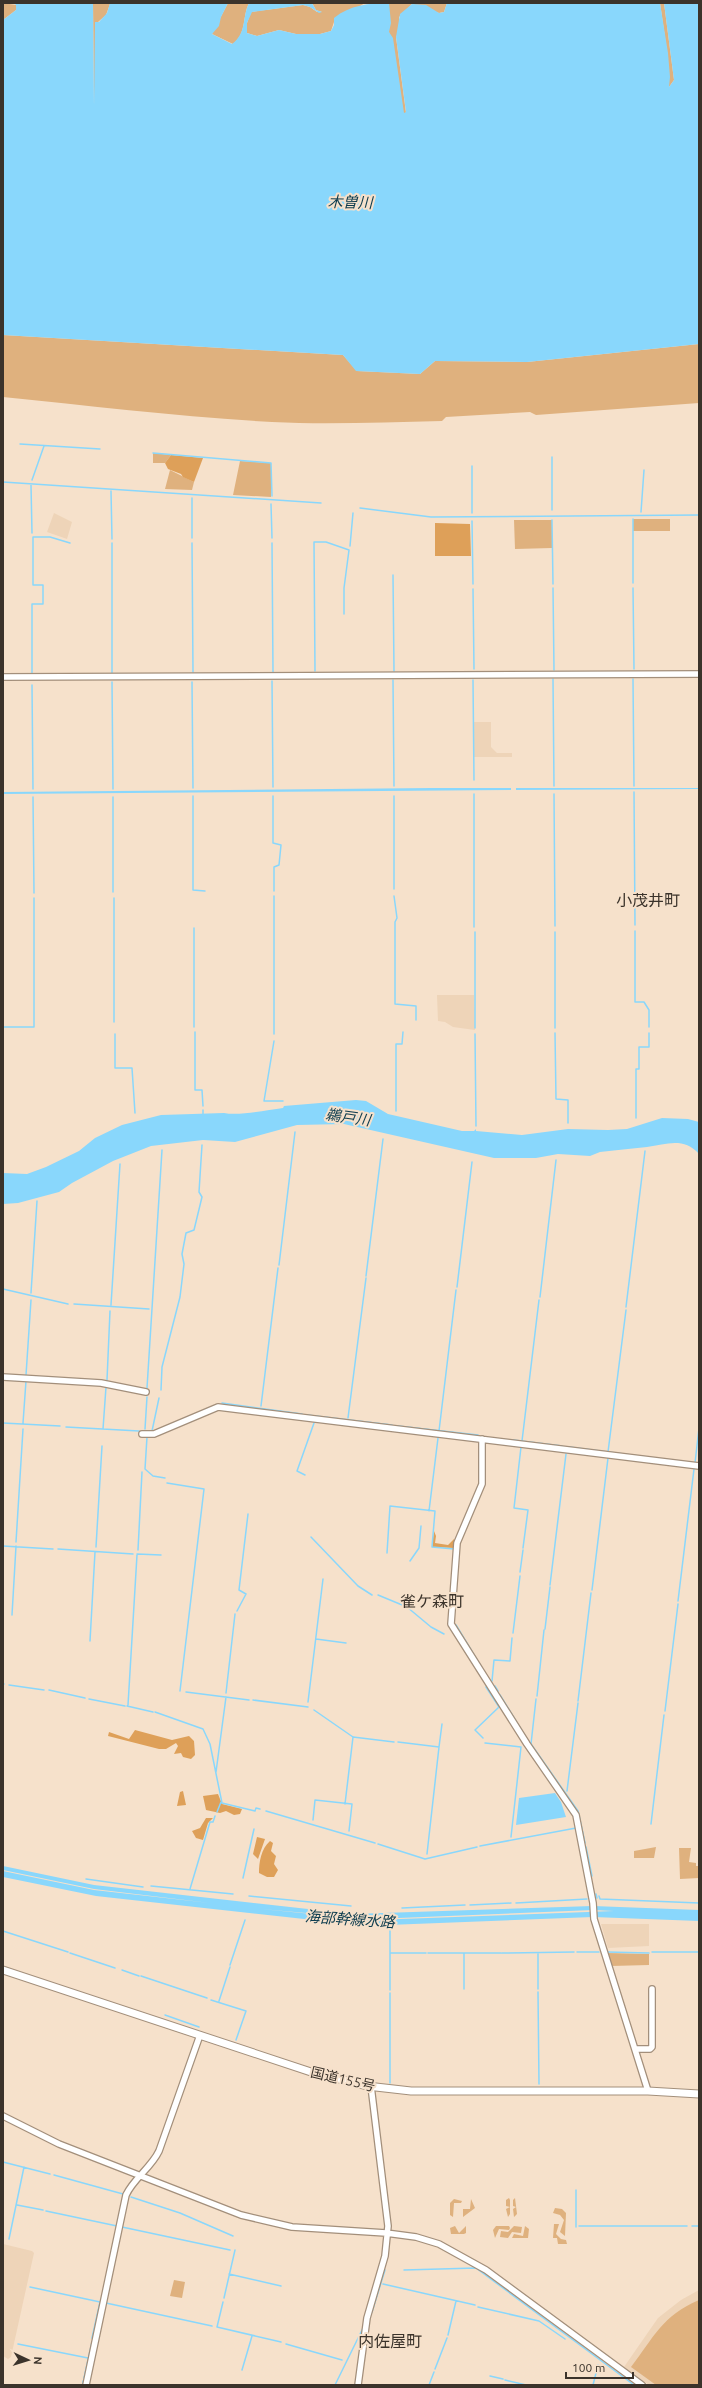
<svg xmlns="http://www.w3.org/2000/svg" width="702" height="2388" font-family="Ubuntu,'Noto Sans JP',sans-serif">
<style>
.built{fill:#eed4b8}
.green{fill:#dfb17e}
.forest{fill:#dea059}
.water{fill:#89d7fc;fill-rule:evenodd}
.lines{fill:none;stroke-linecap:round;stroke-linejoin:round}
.stream{stroke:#89d7fc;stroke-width:1.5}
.secondary-casing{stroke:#a38f7b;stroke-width:8}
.highway-casing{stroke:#a38f7b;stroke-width:9}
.secondary{stroke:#fff;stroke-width:5.5}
.highway{stroke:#fff;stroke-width:7}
.labels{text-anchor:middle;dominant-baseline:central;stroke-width:4;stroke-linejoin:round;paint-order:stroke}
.street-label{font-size:14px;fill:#3b332b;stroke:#f6e1cb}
.water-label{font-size:15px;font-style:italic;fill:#0d3c4e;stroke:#f6e1cb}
.quarter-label{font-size:16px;fill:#3b332b;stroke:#f6e1cb}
</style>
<rect width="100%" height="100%" fill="#f6e1cb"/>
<!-- built -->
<path class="built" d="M54,513L72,522L67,539L47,532Z
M473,722H491V747L497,753H512V757H473Z
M437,995H474L475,1030L453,1027L445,1022L438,1021Z
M601,1924H649V1946L608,1948Z
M3,2244L32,2251L34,2253L11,2357L8,2359L3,2356Z
M699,2290V2385H649L624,2367L658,2318L681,2300Z"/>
<!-- green -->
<path class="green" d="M3,3L16,5V10L3,20Z
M93,3L110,4L106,15L98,22L94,106Z
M228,3H249C242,17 247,33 233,44L212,34Z
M312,3H365L334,22L331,31L320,34H296L279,30L257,36L247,33V23L251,12L303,5L310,7L317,12H322L316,10Z
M389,3H447L444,12L439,13L412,4L399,17V31L396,37L406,113H403L389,32Z
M660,3H664L674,80L669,87C669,60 664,31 660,3Z
M3,335L343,355L357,371L420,374L435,361L527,362L699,344V403L536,415L530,412L446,417L442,421C385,422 329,425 272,422C182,417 92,406 3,397Z
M153,453L171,455L165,463H153Z
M240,461L271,463V497L233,495Z
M170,470L194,482L192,490L165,489Z
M633,519H670V531H633Z
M514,520H552V548L515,549Z
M656,1847L654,1858H634V1851Z
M679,1848H691L689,1862L696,1863V1866H699V1878L680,1879Z
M607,1953L649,1954V1965L611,1966Z
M509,2198L510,2200V2214L508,2217L506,2209L510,2207L506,2206V2200Z
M515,2198L517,2214L514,2217L513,2209L516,2207L513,2206V2200Z
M454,2199L462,2201L461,2203H454L453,2217L450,2215V2203Z
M471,2199L475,2208L463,2217V2209H470Z
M555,2208L562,2209L566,2213L565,2236L560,2232L564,2220L560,2215L553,2213Z
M554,2224H559L556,2234L561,2239L566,2240L567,2244H558L557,2238H553Z
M455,2226L459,2233L466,2226V2233L464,2234H451L450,2228Z
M496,2226H509L510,2228L509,2230L499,2229L495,2238L493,2230Z
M514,2226L522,2227L521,2233L512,2232L508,2238L500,2237L501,2231L508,2232Z
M525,2226L529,2229L528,2238H512L514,2234L523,2236Z
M174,2280L185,2282L182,2298L170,2296Z
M699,2300V2385H656L631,2367C654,2337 662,2316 699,2300Z"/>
<!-- forest -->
<path class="forest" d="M171,455L203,458L194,482L183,477L181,474L168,469L165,463Z
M435,523L470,524L471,556H435Z
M434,1531L436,1536L435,1543L448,1545L454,1539L455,1548L432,1547Z
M135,1730L172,1740L189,1736L194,1741L195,1755L191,1759L183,1757L181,1753L174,1754L178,1746L176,1743L166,1749H159L108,1736L109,1732L129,1739Z
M183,1791L186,1805L177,1806L180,1792Z
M218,1794L222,1804L242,1809L240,1814L234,1815L226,1811L220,1813L206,1810L203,1796Z
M206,1818H213L208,1823L203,1840L196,1838L192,1831L200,1828Z
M257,1837L265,1839L258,1859L253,1854Z
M270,1841L273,1843L271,1851L276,1856L274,1864L278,1870L274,1877H267L259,1873C259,1862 261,1849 270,1841Z"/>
<!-- water -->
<path class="water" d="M13,3H93L94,106L95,22H99L107,13L110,3H228L221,17L219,26L212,34L232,44C247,33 242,17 249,3H312L316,10L322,12L319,13L310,7L303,5L252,12L247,23V33L257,36L279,30L296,34H320L331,31L334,25V18C350,5 369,3 389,3L391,23L389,32L393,38L404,113L406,112L396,37L400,14L412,4L426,5L439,13L444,12L447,3H660L668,53L670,77L669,87L674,80L664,3H699V344L527,362L435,361L420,374L356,371L343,355L3,335V20L16,10V5Z
M431,788H511V790L3,794V792Z
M516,788H699V789L516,790Z
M356,1100L366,1101L388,1114L462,1131H474L476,1129V1131L522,1135L568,1129L608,1130L627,1129L662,1118L688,1119L699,1122V1154C684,1137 667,1144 647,1147C631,1149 615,1150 600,1152L590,1156L558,1154L536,1158H494L344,1124L297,1125L235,1142L203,1140L151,1146L113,1161L72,1183L59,1192L18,1203L3,1204V1173L27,1174L46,1167L79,1151L95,1138L122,1125L161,1115L224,1113C240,1116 266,1110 283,1108L284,1106Z
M555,1793L561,1802L566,1817L516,1825L519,1798Z
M3,1866L94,1885L353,1914L593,1906L699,1910V1921L593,1917L388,1925L350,1924L96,1896L3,1877V1871L94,1890L210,1903L94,1889L3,1870ZM261,1909L374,1919L593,1910L614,1911L373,1920Z"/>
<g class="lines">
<!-- stream -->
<path class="stream" d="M20,444L100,449
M153,453L271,463L272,496
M552,457V510
M472,466V513
M32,480L44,446
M3,482L321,503
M31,485L32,533
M111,491L112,539
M192,498V538
M271,504L272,538
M360,508L431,517L699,515
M641,512L644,470
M633,519V583
M552,520L553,584
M472,521L473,584
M112,543V673
M192,543L193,672
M272,543L273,672
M350,546L353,513
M393,575L394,671
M553,588L554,670
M633,588L634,669
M473,589L474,669
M315,671L314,542H326L349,550L344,588V614
M32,674V604H43V585H33V537H50L70,543
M553,679L554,786
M633,679L634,786
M393,680L394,786
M473,680L474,780
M272,681L273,787
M112,682L113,789
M192,682L193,788
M32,685L33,789
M634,792L635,925
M474,794V927
M554,794L555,926
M193,796V890L205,891
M273,796V843L281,845L279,865L274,867V891
M394,796V889
M33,797L34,893
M113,797V892
M274,896V1034
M394,896L397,918L395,922V1004L416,1006V1020
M114,898V1022
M194,928V1027
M635,931V1002H644L649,1010V1027
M475,932V1028
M555,932V1028
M3,1027H34V898
M195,1032V1090H202L203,1106
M555,1033L556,1099L568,1100V1123
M115,1034V1068H132L135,1113
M475,1034L476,1126
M274,1041L264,1101H283
M203,1110V1115
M396,1111V1044H402L403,1032
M636,1118V1069H639V1047H649V1033
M279,1265L295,1132
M366,1276L383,1139
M457,1287L472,1162
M3,1289L68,1304
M31,1293L37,1201
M540,1297L556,1160
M74,1304L149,1309
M111,1305L120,1164
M626,1307L645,1151
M26,1375L31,1300
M107,1380L110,1311
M147,1388L162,1150
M161,1390L162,1367L180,1297L184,1264L182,1254L186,1233L194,1230L202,1197L199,1192L202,1145
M222,1403L302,1414
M261,1406L278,1268
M307,1415L392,1425
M348,1418L366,1278
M3,1423L60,1426
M23,1423L26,1381
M398,1426L478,1435
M66,1427L139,1431
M103,1429L106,1387
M145,1429L147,1397
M152,1431L159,1398
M439,1431L456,1290
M151,1437H147L145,1469L153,1476L165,1478
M513,1440L562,1446
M522,1441L539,1300
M521,1447L514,1508L528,1510L523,1548
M569,1447L647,1457
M608,1452L626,1310
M695,1463L699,1428
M305,1475L297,1471L314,1423
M167,1483L204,1489L180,1691
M429,1511L438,1438
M311,1537L358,1586L372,1595
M16,1542L23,1429
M3,1546L53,1549
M96,1547L102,1446
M58,1549L133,1554
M138,1550L142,1472
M387,1553L390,1506L435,1511L432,1547L454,1549
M137,1554L161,1555
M410,1561L419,1548L421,1526
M520,1572L523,1550
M550,1585L566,1454
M592,1590L608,1458
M378,1595L407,1607L431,1627L444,1634
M678,1601L694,1469
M237,1611L246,1594L239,1590L248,1514
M12,1615L16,1546
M456,1625L488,1678
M545,1629L550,1587
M513,1633L520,1576
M316,1639L346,1643
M90,1641L95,1552
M492,1681L494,1660L510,1661L512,1638
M3,1684H4
M9,1685L44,1690
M495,1686L498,1691
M49,1690L85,1698
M186,1692L249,1700
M226,1693L235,1614
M500,1695L527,1739
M537,1696L544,1630
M89,1699L125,1706
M536,1699L531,1744L578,1811L585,1843
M253,1700L308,1707
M578,1701L591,1593
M308,1702L323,1579
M128,1705L137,1555
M127,1706L153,1712
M314,1710L353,1737L394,1742
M665,1711L678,1604
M155,1712L203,1729L210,1744L222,1803L255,1811L256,1808L260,1809
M483,1738L475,1730L499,1707L486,1687
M398,1742L439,1747L442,1724
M485,1743L521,1747L511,1837
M216,1772L226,1697
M567,1791L578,1703
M345,1804L353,1737
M266,1811L375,1843
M217,1812L221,1802
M313,1820L315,1800L352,1804L349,1831
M651,1824L664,1715
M378,1844L425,1859L477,1847
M480,1846L576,1828
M586,1847L592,1876
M427,1854L439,1747
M243,1878L254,1829
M86,1879L143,1887
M151,1886L233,1894
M190,1889L210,1822H213L215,1816
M596,1894L597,1898
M249,1896L351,1906
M599,1896L600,1899L699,1903
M516,1903L587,1899
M470,1905L511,1903
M402,1908L465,1905
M3,1931L68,1952
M390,1931V1990
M577,1952H599
M607,1952L649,1953
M652,1952H699
M70,1953L115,1968
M390,1953H426
M428,1953H501
M464,1953V1989
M502,1953L574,1952
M538,1953V1989
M230,1965L245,1920
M122,1970L139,1976
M141,1976L207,1998
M538,1992L539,2084
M211,2000L246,2011L236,2040
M219,2001L230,1967
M165,2015L199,2027
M390,2083V1993
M3,2162L50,2174
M54,2175L123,2194
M576,2190V2227
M131,2197L180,2213L233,2236
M17,2205L43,2210
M46,2211L117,2226
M579,2226H687
M692,2226H699
M122,2227L230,2250
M9,2239L24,2167
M404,2270L476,2268L634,2385
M229,2274L281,2286
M383,2284L475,2305
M30,2287L100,2302L92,2338
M224,2298L235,2250
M223,2302L217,2327L281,2342
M106,2303L212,2326
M478,2307L539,2321L565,2339
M372,2312L385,2270
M448,2335L456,2301
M18,2344L88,2358
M286,2344L342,2360
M435,2369L447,2338
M242,2370L252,2336
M490,2376L503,2379
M84,2378L92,2342
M505,2380L526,2385
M83,2385V2381
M335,2385L363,2328
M429,2385L434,2372
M593,2385L598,2365"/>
<!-- secondary casing -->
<g class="secondary-casing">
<path id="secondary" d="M3,677L699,674
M3,1377L101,1383L146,1392
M142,1434H154L218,1407L699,1466
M482,1439V1484L457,1543L451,1624L527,1744L576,1815L593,1903L594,1919L648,2091
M636,2049H650L652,2047V1989
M3,2116L59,2144L241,2215L292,2227L386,2233L416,2237L439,2244L486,2270L642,2385
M86,2385L126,2195C134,2178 151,2168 159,2151L200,2035
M358,2385L367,2318L385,2256L388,2226L371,2086"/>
</g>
<!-- highway casing -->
<g class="highway-casing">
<path id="highway" d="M3,1970L311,2072L367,2086L411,2091H648L699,2094"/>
</g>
<!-- secondary -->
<use href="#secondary" class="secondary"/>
<!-- highway -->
<use href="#highway" class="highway"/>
</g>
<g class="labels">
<!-- street labels -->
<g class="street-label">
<text transform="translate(343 2079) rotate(13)">国道155号</text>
</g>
<!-- water labels -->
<g class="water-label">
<text transform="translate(350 202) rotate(1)">木曽川</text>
<text transform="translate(348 1117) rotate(8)">鵜戸川</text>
<text transform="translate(350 1919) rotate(4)">海部幹線水路</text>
</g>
<!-- quarter labels -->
<g class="quarter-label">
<text x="648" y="900">小茂井町</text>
<text x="432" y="1601">雀ケ森町</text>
<text x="390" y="2341">内佐屋町</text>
</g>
</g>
<!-- border -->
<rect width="702" height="2388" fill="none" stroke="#3b332b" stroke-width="8"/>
<!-- north arrow -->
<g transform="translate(28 2360) rotate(94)" stroke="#f6e1cb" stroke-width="3" paint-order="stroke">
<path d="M0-3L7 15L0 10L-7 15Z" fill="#3b332b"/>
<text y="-6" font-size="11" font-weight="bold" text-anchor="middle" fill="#3b332b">N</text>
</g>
<!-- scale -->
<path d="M566 2372v6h67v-6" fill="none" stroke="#3b332b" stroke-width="2"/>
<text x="572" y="2372" font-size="12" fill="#3b332b" stroke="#f6e1cb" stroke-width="3" paint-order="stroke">100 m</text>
</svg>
